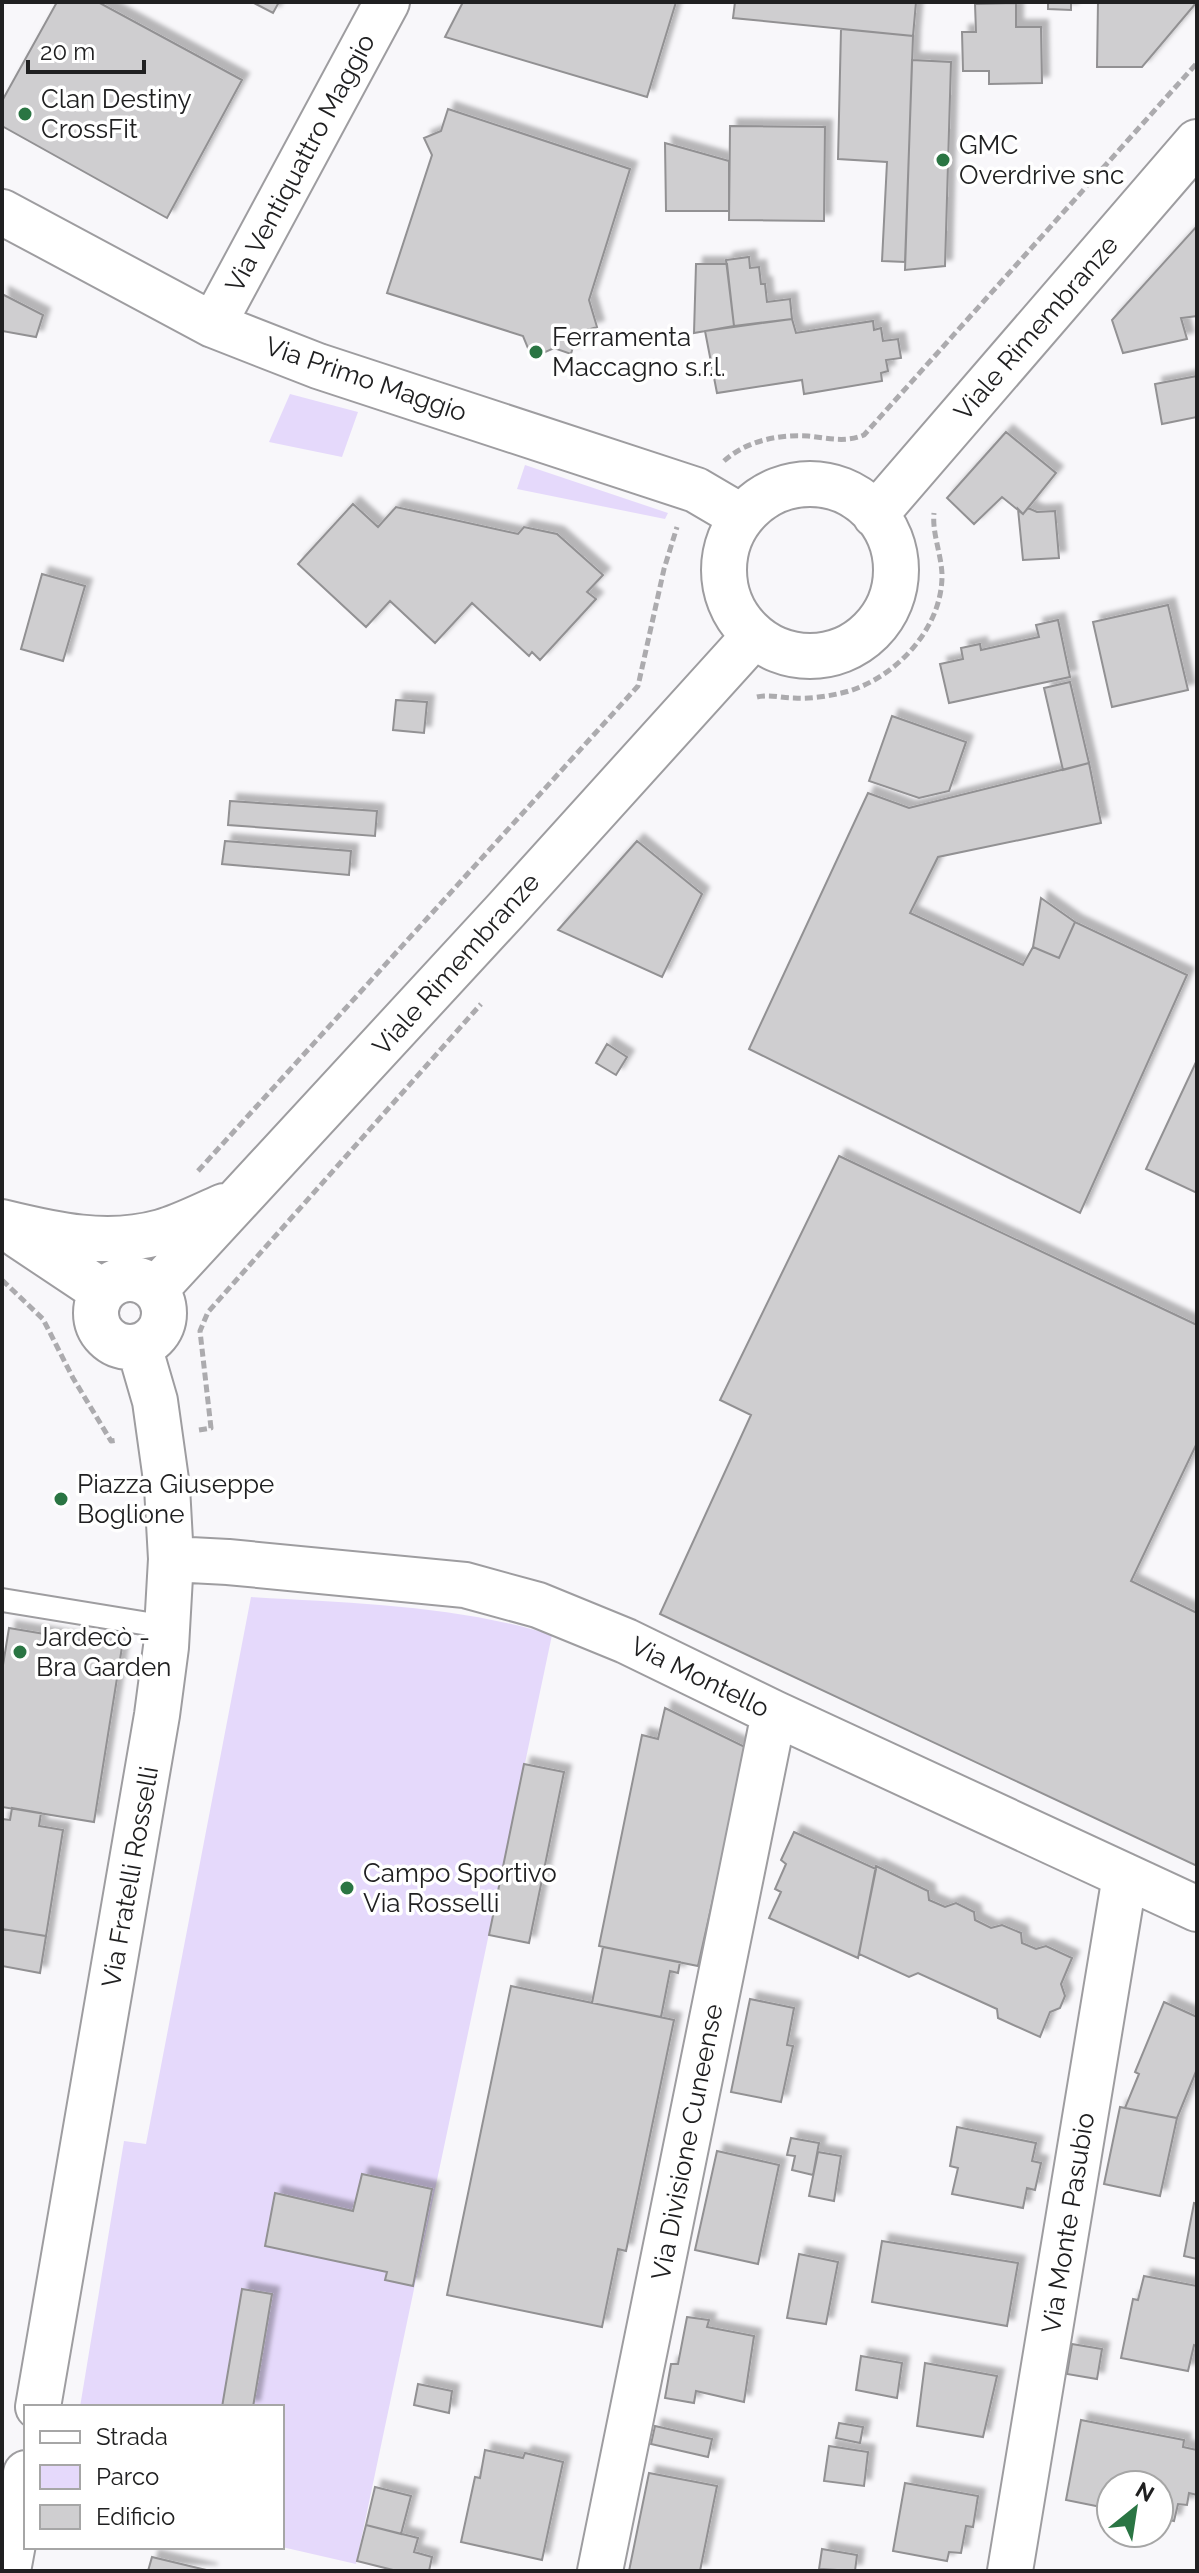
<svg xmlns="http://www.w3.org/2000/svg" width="1199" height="2573" font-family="Raleway,sans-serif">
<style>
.green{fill:#e5d9fb}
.building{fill:#cfced0;stroke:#929193;stroke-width:2;filter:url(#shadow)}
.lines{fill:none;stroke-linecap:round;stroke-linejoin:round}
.lane-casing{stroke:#9e9da0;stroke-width:26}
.street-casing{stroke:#9e9da0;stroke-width:48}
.path{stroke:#acabae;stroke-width:5;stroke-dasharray:8 4;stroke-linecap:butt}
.lane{stroke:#fff;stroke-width:22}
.street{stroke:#fff;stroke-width:44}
.poi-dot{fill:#2a7543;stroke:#fff;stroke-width:3}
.labels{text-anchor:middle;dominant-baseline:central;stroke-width:7;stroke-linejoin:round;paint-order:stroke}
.poi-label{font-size:26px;fill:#202021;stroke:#fff;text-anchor:start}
.street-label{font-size:26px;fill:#202021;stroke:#fff}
</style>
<defs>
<filter id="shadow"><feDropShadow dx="7" dy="-7" stdDeviation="2" flood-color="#0004"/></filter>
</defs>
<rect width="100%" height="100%" fill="#f8f7fa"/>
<!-- green -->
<path class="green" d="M290,394L358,412L342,457L269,442Z
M525,465L668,513L665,519L517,489Z
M251,1597C352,1603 455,1605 552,1635L356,2564L282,2547V2407H80L124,2141L146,2144Z"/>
<!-- building -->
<path class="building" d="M57,2H98L242,80L167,218L2,126V101Z
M252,2H279L273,13Z
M463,2H676L647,97L445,37Z
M735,2H916L913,36L733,18Z
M1048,2H1071V10L1048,9Z
M1098,2H1195L1196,3L1142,67H1097Z
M1016,3V27H1041L1042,83L989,84V71H963L962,32H976L975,4Z
M841,29L913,36L905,262L882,261L887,162L838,159Z
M912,60L951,62L945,266L905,270Z
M448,109L630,169L589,300L597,327L577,333L571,354L554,348L532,358L523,336L387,293L432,155L424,138L441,131Z
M730,126L825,127L824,221L729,220Z
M665,143L729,161V211H666Z
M1197,226V316L1181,318L1187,339L1123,353L1112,320Z
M749,257L750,268L759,267L761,284H765L767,302L790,299L792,319L734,326L726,260Z
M696,264H727L734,326L694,333Z
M2,294L43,315L36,337L2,331Z
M792,319L796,333L873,321L874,330L881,328L883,341L898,339L901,358L886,360L888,371L881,373L882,381L804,394L802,380L717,393L705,331Z
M1197,376V417L1162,424L1155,384Z
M1006,432L1056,473L1023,514L1002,497L974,524L947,498Z
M353,504L378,527L396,507L518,534L524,527L557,534L603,575L587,592L596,599L540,660L532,652L529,656L472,603L435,643L390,601L366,627L298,564Z
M1028,508L1037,512L1055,511L1059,558L1023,560L1018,509L1023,514Z
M42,574L85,586L63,661L21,649Z
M1168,605L1188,690L1112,707L1093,622Z
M1058,620L1070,677L949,703L940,664L963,659L961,648L980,644L981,650L1039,637L1036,625Z
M1070,682L1089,763L1063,770L1044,688Z
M396,700L427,702L424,733L393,730Z
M892,716L966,742L949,791L919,798L869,781Z
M1089,763L1101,823L938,857L910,913L1023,965L1033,947L1059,958L1075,922L1187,975L1080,1213L749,1049L868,793L909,808Z
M230,801L377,811L375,836L228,825Z
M225,841L351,851L349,875L222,864Z
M637,841L702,894L662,977L558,930Z
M1041,898L1075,922L1059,958L1033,947Z
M607,1044L627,1057L616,1075L596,1063Z
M1197,1060V1193L1146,1169Z
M839,1156L1197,1325V1443L1131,1581L1197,1613V1866L660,1614L751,1415L720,1400Z
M9,1628L122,1647L94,1822L2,1807V1671Z
M665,1708L747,1748L698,1966L599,1946L642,1735L658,1739Z
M524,1764L564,1772L529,1943L489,1935Z
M12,1808L41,1813L39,1826L63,1830L46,1936L2,1929V1819L10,1820Z
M794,1832L876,1869L858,1958L769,1918L781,1892L775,1889L786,1864L781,1860Z
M876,1866L928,1891L929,1900L945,1907L956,1903L974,1912L975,1920L991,1928L1002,1925L1021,1933L1022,1943L1036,1949L1046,1946L1072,1958L1061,1984L1065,1996L1060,2008L1050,2012L1040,2037L998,2018L997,2009L918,1973L909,1977L859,1954Z
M2,1929L46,1936L40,1973L2,1966Z
M603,1947L680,1962L678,1973L670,1971L661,2017L592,2003Z
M511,1986L674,2020L626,2251L618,2249L602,2327L447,2295Z
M750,1999L794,2008L787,2045L793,2046L781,2102L731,2092Z
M1164,2002L1197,2017V2069L1177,2118L1125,2108L1139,2074L1135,2072Z
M1120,2107L1177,2118L1160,2196L1104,2184Z
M957,2127L1036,2143L1032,2161L1041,2163L1035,2190L1027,2188L1023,2208L952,2194L958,2168L950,2166Z
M791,2138L819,2143L813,2175L792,2170L795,2156L787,2155Z
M717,2151L779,2165L758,2264L695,2250Z
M818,2152L841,2156L834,2201L809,2196Z
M362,2174L432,2189L413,2286L385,2280L387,2272L265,2246L275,2193L353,2211Z
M1194,2203L1197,2204V2259L1184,2256Z
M882,2241L1018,2263L1007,2326L872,2302Z
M799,2254L838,2262L826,2324L787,2318Z
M1144,2276L1197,2286V2346L1194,2345L1188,2371L1121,2358L1133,2299L1138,2300Z
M242,2289L272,2294L253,2407H222Z
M687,2317L709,2320L707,2327L754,2336L744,2402L696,2391L694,2403L665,2398L671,2364H678Z
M1072,2344L1102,2349L1097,2379L1067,2374Z
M861,2356L902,2363L897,2398L856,2390Z
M925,2363L997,2376L983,2437L917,2426Z
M418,2384L452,2391L449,2413L414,2405Z
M1081,2420L1184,2440L1183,2447L1197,2450V2495L1189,2493L1187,2505L1178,2504L1174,2521L1159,2518V2485H1111V2509L1066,2500Z
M839,2423L863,2427L860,2443L836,2438Z
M655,2426L712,2439L708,2457L651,2444Z
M829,2446L868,2452L864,2486L824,2481Z
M485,2450L523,2458L525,2453L563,2462L542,2560L461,2542L475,2477L480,2478Z
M649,2473L717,2486L700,2571H629Z
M905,2483L978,2496L973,2527L966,2526L961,2553L949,2552L947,2561L893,2551Z
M375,2487L411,2496L401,2534L366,2525Z
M366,2525L418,2538L414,2552L432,2557L429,2571H397L357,2561Z
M822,2549L857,2555L855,2571L819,2569Z
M152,2557L202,2569L211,2571H148Z"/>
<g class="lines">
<!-- lane casing -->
<g class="lane-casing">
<path id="lane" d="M2,1600L167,1627"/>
</g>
<!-- street casing -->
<g class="street-casing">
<path id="street" d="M2,212L213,325L318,366L696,490L742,517
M213,325L387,2
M724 570a86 86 0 1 1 172 0a86 86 0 1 1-172 0Z
M875,515L1197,142
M2,1222C55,1235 107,1247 161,1232C182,1226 203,1215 224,1206
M19,1236L103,1292
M96 1313a34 34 0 1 1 68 0a34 34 0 1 1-68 0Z
M155,1290L506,910L754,636
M171,1559L228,1562L465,1585L538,1605L626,1641L774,1713L1197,1909
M38,2407L157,1715L166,1647L171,1559L167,1487L155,1401L139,1346
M8,2571L26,2473
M600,2571L774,1713
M1010,2571L1125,1876"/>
</g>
<!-- path -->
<path class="path" d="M724,461C746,441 779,434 808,436C828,438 845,443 864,435L1197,63
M757,697C769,694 782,698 794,698C807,699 823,697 837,694C890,684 943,631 942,574C941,553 932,533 934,513
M198,1171L638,686L664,569L677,527
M2,1280L43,1319L73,1378L111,1441L118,1440
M199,1430L211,1428L200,1331L208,1312L481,1004"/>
<!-- lane -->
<use href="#lane" class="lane"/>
<!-- street -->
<use href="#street" class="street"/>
</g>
<!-- markers -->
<g class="poi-dot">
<circle cx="25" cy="114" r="8"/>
<circle cx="943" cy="160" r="8"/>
<circle cx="536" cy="352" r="8"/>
<circle cx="61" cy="1499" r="8"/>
<circle cx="20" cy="1652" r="8"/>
<circle cx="347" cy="1888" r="8"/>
</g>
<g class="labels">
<!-- poi labels -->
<g class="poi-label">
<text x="41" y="99">Clan Destiny<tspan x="41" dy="30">CrossFit</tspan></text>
<text x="959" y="145">GMC<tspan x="959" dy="30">Overdrive snc</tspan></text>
<text x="552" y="337">Ferramenta<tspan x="552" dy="30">Maccagno s.r.l.</tspan></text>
<text x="77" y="1484">Piazza Giuseppe<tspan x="77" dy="30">Boglione</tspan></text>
<text x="36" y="1637">Jardecò -<tspan x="36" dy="30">Bra Garden</tspan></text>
<text x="363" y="1873">Campo Sportivo<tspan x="363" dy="30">Via Rosselli</tspan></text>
</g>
<!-- street labels -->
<g class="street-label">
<text transform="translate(300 163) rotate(-62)">Via Ventiquattro Maggio</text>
<text transform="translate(1036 328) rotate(-49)">Viale Rimembranze</text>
<text transform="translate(366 379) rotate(19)">Via Primo Maggio</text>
<text transform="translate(456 964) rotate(-48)">Viale Rimembranze</text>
<text transform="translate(700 1677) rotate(26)">Via Montello</text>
<text transform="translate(130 1877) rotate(-80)">Via Fratelli Rosselli</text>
<text transform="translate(687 2142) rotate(-79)">Via Divisione Cuneense</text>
<text transform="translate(1068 2223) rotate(-81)">Via Monte Pasubio</text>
</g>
</g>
<!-- border -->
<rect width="1199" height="2573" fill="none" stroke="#202021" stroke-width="8"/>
<!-- legend -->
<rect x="24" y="2405" width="260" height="144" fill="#ffffff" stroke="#a6a6a6" stroke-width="2"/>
<rect x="40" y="2431" width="40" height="12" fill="#ffffff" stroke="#a6a6a6" stroke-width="2"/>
<text x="96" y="2445" font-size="24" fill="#202021">Strada</text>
<rect x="40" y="2465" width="40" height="24" fill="#e5d9fb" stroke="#a6a6a6" stroke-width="2"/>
<text x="96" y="2485" font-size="24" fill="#202021">Parco</text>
<rect x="40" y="2505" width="40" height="24" fill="#cfced0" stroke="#a6a6a6" stroke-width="2"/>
<text x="96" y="2525" font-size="24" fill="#202021">Edificio</text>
<!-- north arrow -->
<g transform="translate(1135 2509) rotate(30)"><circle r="38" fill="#ffffff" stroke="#a6a6a6" stroke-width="2"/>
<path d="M0-6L14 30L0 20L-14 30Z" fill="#2a7543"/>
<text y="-12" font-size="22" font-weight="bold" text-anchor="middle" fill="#202021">N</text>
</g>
<!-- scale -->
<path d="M28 60v12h116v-12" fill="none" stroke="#202021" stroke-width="4"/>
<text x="40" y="60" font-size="24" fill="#202021" stroke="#ffffff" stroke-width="6" paint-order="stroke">20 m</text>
</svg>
